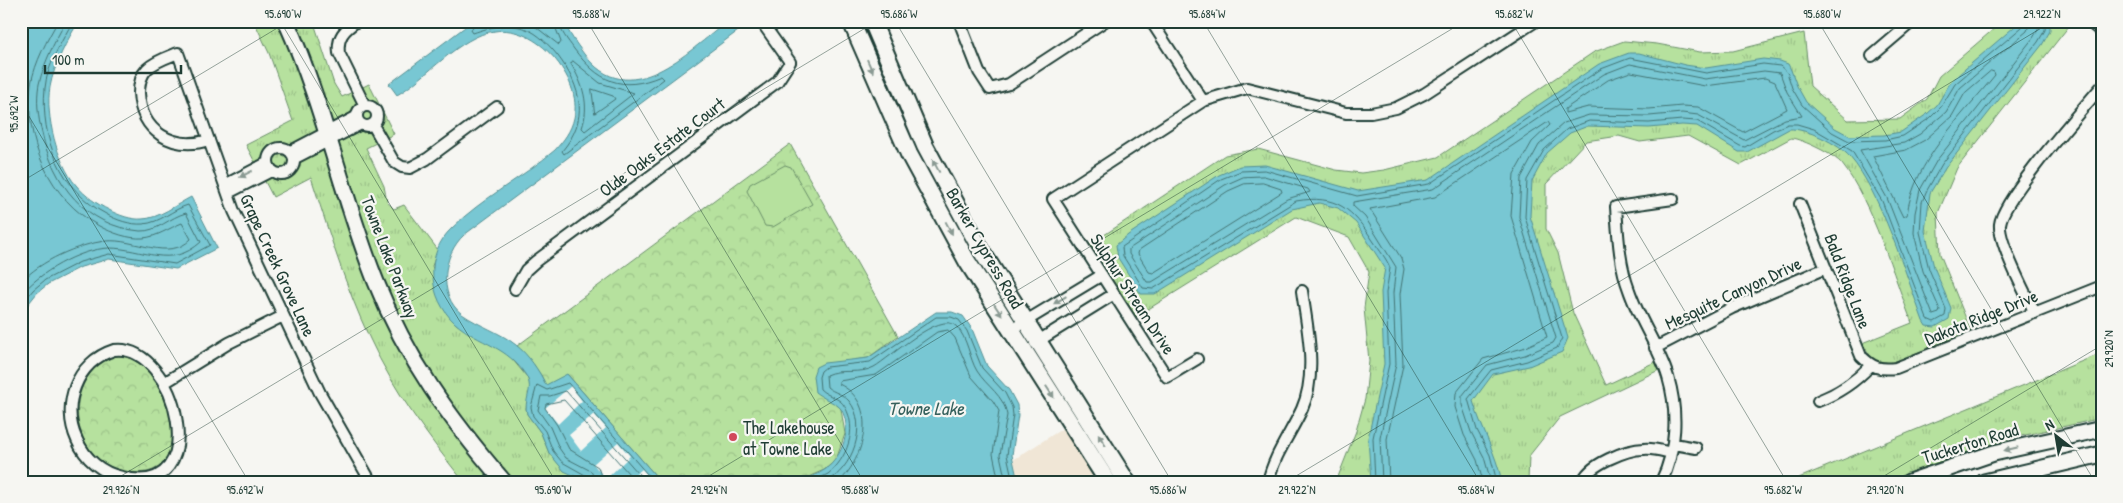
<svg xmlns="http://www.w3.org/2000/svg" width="2123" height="503" font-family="'Patrick Hand',sans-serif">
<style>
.built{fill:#f0e6d6}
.grass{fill:url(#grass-tufts);stroke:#6a8f69}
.forest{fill:url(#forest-crowns);stroke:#6a8f69}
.garden{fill:#b6e19e;stroke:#6a8f69}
.water{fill:#78c7d3;stroke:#549093}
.pier{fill:#f6f6f2}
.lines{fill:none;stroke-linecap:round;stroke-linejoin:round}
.shore{stroke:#437474;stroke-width:1}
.street-casing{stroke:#1f3d34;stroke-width:14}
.secondary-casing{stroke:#1f3d34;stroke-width:19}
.primary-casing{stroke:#1f3d34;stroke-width:20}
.street{stroke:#f6f6f2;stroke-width:10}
.secondary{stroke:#f6f6f2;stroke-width:15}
.primary{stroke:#f6f6f2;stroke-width:16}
.oneway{fill:#8a9a93}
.ticks{fill:none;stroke:#1f3d34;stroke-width:1;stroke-opacity:0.45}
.poi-dot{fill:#d1495b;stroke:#f6f6f2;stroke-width:2}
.labels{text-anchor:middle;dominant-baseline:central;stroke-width:4.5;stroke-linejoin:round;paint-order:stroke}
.street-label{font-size:18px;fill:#1f3d34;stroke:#f6f6f2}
.poi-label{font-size:18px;fill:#1f3d34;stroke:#f6f6f2;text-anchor:start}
.water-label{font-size:19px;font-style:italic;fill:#35605c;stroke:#f6f6f2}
.neatline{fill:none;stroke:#1f3d34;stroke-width:2}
.ticks-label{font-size:12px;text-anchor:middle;fill:#1f3d34}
</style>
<defs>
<pattern id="grass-tufts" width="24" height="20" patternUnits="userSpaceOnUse" patternTransform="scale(1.25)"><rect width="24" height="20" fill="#b6e19e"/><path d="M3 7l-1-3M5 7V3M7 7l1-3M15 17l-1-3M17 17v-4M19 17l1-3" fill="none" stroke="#9cc289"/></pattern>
<pattern id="forest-crowns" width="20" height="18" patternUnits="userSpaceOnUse" patternTransform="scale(1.25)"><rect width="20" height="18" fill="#b6e19e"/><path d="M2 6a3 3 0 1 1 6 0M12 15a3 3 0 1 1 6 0" fill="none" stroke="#9cc289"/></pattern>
</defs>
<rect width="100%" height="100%" fill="#f6f6f2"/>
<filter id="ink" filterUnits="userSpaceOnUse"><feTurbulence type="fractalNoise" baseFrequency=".02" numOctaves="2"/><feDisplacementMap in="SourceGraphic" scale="10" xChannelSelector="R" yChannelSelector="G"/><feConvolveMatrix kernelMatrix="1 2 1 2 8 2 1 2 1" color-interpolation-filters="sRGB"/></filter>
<g filter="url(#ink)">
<!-- built -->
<path class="built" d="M1068,425L1103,482H1018L1013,460Z"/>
<!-- grass -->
<path class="grass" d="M254,21H316L315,26L334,84L342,97L369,84L394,134L366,148L384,186L387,202L394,209L404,205L438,250L432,266L456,324L508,354L527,377L531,387L526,408L527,414L541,433L549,453L564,470L588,482H464C428,437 394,391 370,339C345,286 329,232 311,177L273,197L246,145L293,121L269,53Z
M2003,21H2073L1957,168L1938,213L1940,254L1971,331L1891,363L1873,360L1862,343L1912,323C1894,277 1872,202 1842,164C1835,155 1802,139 1791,138L1741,165L1688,136L1640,142L1619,136L1586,141L1546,184V229L1558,253L1573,313L1606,385L1655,362L1659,370L1560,417L1529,456L1528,482H1336L1356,431L1365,399L1369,361L1364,308L1369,272L1349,237L1296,217L1134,318L1089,245L1225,155L1258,149L1336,170L1361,173L1384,170L1438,157L1594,52L1624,41L1657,44L1700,52L1733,51L1804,33L1810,86L1848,120L1900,119L1927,99L1939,76Z
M2102,353V418L2012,438L1952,457L1888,482H1789Z"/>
<!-- forest -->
<path class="forest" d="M790,144L898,336L868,358L854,360L834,402L841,409L845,434L836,460L824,470L797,482H661L568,375L546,386L541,375L517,346Z
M119,355C135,358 149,369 158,383C171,404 186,455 155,469C148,473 138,473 129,472C83,467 63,411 89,375C97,364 106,356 119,355Z"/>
<!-- garden -->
<path class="garden" d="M785,165L791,167L812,204L773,227L765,226L747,191L750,184Z"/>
<!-- water -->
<path class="water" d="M21,21H79C67,40 54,65 50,87C45,115 57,163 76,185C85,196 97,204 109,210C118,215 132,220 142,219C158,219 177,204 191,197L217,248L176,269L109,259L81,267L48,284L37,293L21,313Z
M473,21H564C569,34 576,43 584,54C629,114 687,52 728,21H736L740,26L738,31L464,235C443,254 437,295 462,314C479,326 500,332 516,345C528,354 540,372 546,385L567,374L661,482H588L564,471L549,453L541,433L527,414C523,400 534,390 527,377C507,345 480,345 455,323C428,298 424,254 452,228C482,198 522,178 555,150C564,140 571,131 574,118C583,78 536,24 495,31C459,36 427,78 397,95L389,84Z
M2021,21H2050V31L2042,45L1946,167L1930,193L1925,231L1934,267L1951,308L1949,319L1935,327L1926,326L1923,321C1906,275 1881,193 1850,157C1839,144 1806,128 1789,129L1747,152H1739L1697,126L1682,125L1649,128L1588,126L1570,133L1547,153L1532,181L1530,216L1568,338L1562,352L1529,366L1493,374L1473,401C1481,428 1496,453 1502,482H1371L1368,438L1384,364L1381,292L1385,268L1356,223L1338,208L1319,203L1292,209L1155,294H1141L1118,258L1116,245L1128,235L1219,175L1240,166L1265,165L1358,191L1428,180L1599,64L1629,53H1639L1685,65L1706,68L1763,59L1780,61L1788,64L1791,70L1797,86L1806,102L1835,128L1850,136L1884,135L1901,132L1927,114L1937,105L1951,81Z
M936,312H952L963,316L972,329L987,366L1009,390L1017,405L1018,415L1012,455L1018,482H797C806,478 818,475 826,469C842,456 853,429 841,409C838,404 822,398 815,392L813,376L816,367L824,363L868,358Z"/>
<!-- pier -->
<path class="pier" d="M571,386L582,401L558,424L545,408Z
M594,414L606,428L581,451L569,435Z
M618,442L630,456L606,479L593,464Z
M642,469L653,482H627Z"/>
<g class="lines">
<!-- shore -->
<path class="shore" d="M476,21L471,30L473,33C491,27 507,22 526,29C538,33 550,46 558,56C582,88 589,119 562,151L564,154L664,79L661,76C621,93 598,81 574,49C568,40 560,32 559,21
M522,21L536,27L559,45L561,42L553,21
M2030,21L2027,31L1960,88L1946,112L1920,134L1904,143L1860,150L1887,198L1933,315L1939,313L1940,310L1923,271L1914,233L1915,213L1920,190L1937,160L2033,38L2039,28V21
M573,61L600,83L634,93L585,131L582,128C590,105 583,84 571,64Z
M1991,71L1994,72L1995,75C1962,116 1913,162 1907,215L1903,217L1873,156L1906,150L1925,140L1952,116L1965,93Z
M1631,72L1705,86L1765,78L1775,82L1787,109L1743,132L1698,107L1682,106L1649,109L1588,107L1565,113V109L1608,80Z
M592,89L613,96L615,99L595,113Z
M1264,176L1308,189L1310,192L1287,199L1152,282H1147L1129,254V249L1225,185L1243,177Z
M1263,183L1281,189L1282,192L1153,273L1149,272L1138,254L1139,250L1228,191L1244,184Z
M21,282C40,261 78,244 106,241C134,238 169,262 191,239L182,223C169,228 157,237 143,238C129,239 112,233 99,226C50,200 23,139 31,84C35,62 47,40 58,21
M21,295C38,273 80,249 109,248C143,248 170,270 201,242L186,213C170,217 157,232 140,231C85,226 53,183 42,133C38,117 36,100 39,84C44,62 55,41 66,21
M21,305L33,290L45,280L80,262L109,254L175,264L210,245L188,205C173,209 160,223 143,224C131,225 116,220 106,214C61,191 40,138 45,88C47,65 62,41 73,21
M589,482L587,476L562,462L553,451L545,431L533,416L531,407L537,385L547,390L568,383L654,482
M596,482L591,471L566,458L559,448L550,427L538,410L541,396H550L566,391L646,482
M603,482L598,467L569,449L557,425L545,408L546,404L564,400L636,482
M810,482C816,479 823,477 828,474C847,459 858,429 845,407C840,397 828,397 820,389L819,377L821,371L826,367L870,362L936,317H951L959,320L967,331L982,368L1005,393L1012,407L1013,415L1007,455L1013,482
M826,482C852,470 869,425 849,401C842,393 834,393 827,387L826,375C840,368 860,375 874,367C890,358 940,310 956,326C968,338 969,358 977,371C987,387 1004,395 1007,415L1000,455L1006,482
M839,482C865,458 879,403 839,384V381L876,375L937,332L948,330L955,338L971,376L993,401L999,411L993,454L999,482
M1375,482L1373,438L1389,364L1386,293L1390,268C1387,259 1379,250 1374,242C1352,209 1337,194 1296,201L1153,289L1143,288L1123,256L1122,247L1221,179L1241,171L1265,170L1357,196L1429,184L1601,69L1630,58L1706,73L1763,64L1780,66L1787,72L1792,88L1802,105L1832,132L1849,141L1885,140L1903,136L1930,118L1941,107L1955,84L2022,27L2024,21
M1382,482L1380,438L1396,364L1393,293L1396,267L1365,217L1353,206V202L1433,189L1604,74L1630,64L1705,79L1764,71L1780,73L1787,92L1802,116L1785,119L1744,140L1698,115L1682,113L1649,116L1589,115L1564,123L1539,145L1521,178L1519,217L1556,338L1553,343L1525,355L1487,365L1462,396V405L1471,432L1484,457L1491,482
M1389,482L1387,439L1403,365L1400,294L1404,269L1401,258L1370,209L1435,197L1548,122L1550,125L1532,142L1514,174L1511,216L1547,337L1523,348L1483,359L1456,393L1455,407L1464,435L1477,460L1483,482
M1497,482L1490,455L1477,430L1468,399L1491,370L1527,361L1557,348L1562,338L1525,217L1527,180L1544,150L1567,129L1589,121L1649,123L1682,120L1697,121L1740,146L1745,147L1773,130L1788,124H1797L1814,129L1852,151L1882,201L1927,319L1934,322L1945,316L1946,309L1929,269L1920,232L1922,202L1926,192L1942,164L2038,42L2045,30L2046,21"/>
<!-- street casing -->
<g class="street-casing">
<path id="street" d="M357,21C344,30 337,37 339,53L365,106
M959,21L979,72L990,89L1009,84L1105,21
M1151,21L1203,101
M2088,21L2102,32
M1872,56L1913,21
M357 116a10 10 0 1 1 20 0a10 10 0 1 1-20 0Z
M373,125L394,162L402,167L410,168L427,159L497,107
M209,140C173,151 141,132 139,93C139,85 141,75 147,69C155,61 168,57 178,53L234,211L320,393L371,482
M268 161a13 13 0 1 1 26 0a13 13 0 1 1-26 0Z
M291,151L356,117
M295,158L361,124
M225,185L267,163
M228,193L271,171
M1800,204L1861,356C1873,368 1880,370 1896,368L2102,286
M515,289L526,270L536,261L777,82L790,62L761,21
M2035,313C2026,295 1998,242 2000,224C2003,198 2081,111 2102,86
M1011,330L1102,275
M1035,343L1114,294
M1655,348L1732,308L1826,268
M114,350C177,342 215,501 122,477C102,473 85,459 77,440C61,405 76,362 114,350Z
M1197,359L1167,377L1053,199L1203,101L1247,88L1346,113H1371L1396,108L1424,94L1536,21
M164,383L229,343L283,316
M1818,401C1839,393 1854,383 1870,366
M1674,444L1696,448
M1268,482C1274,455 1291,433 1302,409C1318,373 1307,327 1302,291
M1583,482C1587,465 1627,449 1644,449C1653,448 1662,451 1671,453
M1661,482C1677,450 1678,411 1668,377C1659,347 1639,320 1629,290C1619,264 1618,234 1616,207L1673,199"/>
</g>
<!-- secondary casing -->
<g class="secondary-casing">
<path id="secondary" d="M286,21C324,105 342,197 376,282C407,360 450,419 504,482
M1909,482L1994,453L2102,429
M1984,482L2102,454"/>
</g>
<!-- primary casing -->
<g class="primary-casing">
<path id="primary" d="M851,21L909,154L967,261L1108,482
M872,21L925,146L982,252L1127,482"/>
</g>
<!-- street -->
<use href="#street" class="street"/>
<!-- secondary -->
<use href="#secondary" class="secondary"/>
<!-- primary -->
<use href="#primary" class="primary"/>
</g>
<!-- one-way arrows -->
<defs><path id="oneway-solid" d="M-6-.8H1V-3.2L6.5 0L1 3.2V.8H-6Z" transform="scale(1.25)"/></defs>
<g class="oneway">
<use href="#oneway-solid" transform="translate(870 66) rotate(66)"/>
<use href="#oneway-solid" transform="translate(936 166) rotate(-118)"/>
<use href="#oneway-solid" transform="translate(246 174) rotate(153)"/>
<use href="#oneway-solid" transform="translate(949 228) rotate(62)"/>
<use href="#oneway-solid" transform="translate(1060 300) rotate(149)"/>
<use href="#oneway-solid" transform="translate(998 310) rotate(57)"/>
<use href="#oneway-solid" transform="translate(1050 392) rotate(57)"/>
<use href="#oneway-solid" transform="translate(1102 440) rotate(-121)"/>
<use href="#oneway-solid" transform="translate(2011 449) rotate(167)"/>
</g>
</g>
<!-- ticks -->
<path class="ticks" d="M280,21L556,482M587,21L864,482M895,21L1172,482M1203,21L1480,482M1511,21L1787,482M1818,21L2095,482M21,103L249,482M21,182L289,21M111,482L877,21M699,482L1465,21M1286,482L2053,21M1874,482L2102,345"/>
<!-- markers -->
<circle class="poi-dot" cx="733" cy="437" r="5"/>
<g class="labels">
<!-- street labels -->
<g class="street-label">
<text transform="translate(662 147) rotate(-37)">Olde Oaks Estate Court</text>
<text transform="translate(985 248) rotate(60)">Barker Cypress Road</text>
<text transform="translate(390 257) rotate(69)">Towne Lake Parkway</text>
<text transform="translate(278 265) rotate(65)">Grape Creek Grove Lane</text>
<text transform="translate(1848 281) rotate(69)">Bald Ridge Lane</text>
<text transform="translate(1733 293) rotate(-25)">Mesquite Canyon Drive</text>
<text transform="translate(1133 294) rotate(57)">Sulphur Stream Drive</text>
<text transform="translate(1981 317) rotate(-22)">Dakota Ridge Drive</text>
<text transform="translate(1970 443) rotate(-17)">Tuckerton Road</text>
</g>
<!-- poi labels -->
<g class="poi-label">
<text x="743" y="427">The Lakehouse<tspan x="743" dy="21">at Towne Lake</tspan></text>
</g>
<!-- water labels -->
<g class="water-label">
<text x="926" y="408">Towne Lake</text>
</g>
</g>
<!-- margin -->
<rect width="2123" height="503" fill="none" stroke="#f6f6f2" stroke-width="55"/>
<!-- north arrow -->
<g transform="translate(2056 436) rotate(329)" stroke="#f6f6f2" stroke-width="4" paint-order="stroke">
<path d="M0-4L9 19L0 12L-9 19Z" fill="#1f3d34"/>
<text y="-8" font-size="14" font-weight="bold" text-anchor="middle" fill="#1f3d34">N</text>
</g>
<!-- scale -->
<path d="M45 65v8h136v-8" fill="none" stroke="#1f3d34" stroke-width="2.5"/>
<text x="52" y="65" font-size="15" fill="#1f3d34" stroke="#f6f6f2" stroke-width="4" paint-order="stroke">100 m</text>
<rect x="28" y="28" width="2068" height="448" class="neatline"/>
<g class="ticks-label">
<text x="283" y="18">95.690°W</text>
<text x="591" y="18">95.688°W</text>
<text x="899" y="18">95.686°W</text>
<text x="1207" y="18">95.684°W</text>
<text x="1514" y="18">95.682°W</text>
<text x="1822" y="18">95.680°W</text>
<text x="2042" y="18">29.922°N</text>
<text transform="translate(14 114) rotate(-90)" y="4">95.692°W</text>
<text transform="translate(2109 349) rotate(-90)" y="4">29.920°N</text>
<text x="121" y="494">29.926°N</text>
<text x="245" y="494">95.692°W</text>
<text x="553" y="494">95.690°W</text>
<text x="709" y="494">29.924°N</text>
<text x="860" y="494">95.688°W</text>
<text x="1168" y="494">95.686°W</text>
<text x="1297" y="494">29.922°N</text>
<text x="1476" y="494">95.684°W</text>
<text x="1783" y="494">95.682°W</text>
<text x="1885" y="494">29.920°N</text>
</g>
</svg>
